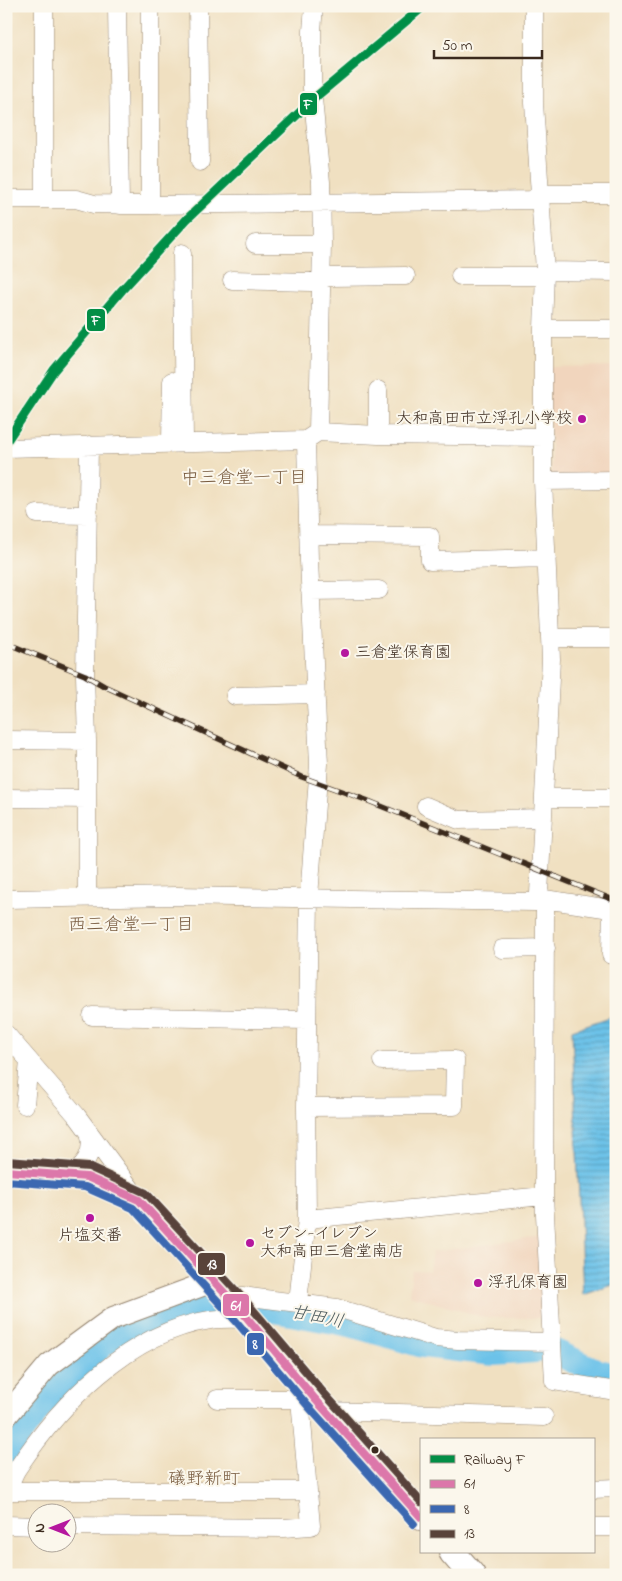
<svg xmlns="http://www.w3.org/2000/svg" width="622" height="1581" font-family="'Indie Flower','Klee One',sans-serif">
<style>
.built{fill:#f1d5bd}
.water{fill:url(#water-rules);stroke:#547684}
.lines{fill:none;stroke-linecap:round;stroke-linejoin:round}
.river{stroke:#6cc2e9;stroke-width:26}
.minor-casing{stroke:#968570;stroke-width:19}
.major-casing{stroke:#968570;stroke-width:24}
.highway-casing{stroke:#968570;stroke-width:28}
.minor{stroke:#fff;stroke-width:18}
.major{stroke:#fff;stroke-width:22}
.highway{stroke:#fff;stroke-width:26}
.rail-casing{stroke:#3b2a1e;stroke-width:5.5}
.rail{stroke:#fbf7ec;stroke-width:4;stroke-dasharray:11;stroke-linecap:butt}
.bus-1-casing{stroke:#fbf7ec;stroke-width:11}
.bus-2-casing{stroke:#fbf7ec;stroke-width:11}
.bus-3-casing{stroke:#fbf7ec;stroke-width:11}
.bus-1{stroke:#dc77aa;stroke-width:8}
.bus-2{stroke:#3b67b1;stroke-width:8}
.bus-3{stroke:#59433a;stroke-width:8}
.rail-1-casing{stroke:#fbf7ec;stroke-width:12}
.rail-1{stroke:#028e46;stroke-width:9}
.poi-dot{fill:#b5179e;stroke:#fbf7ec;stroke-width:2}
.bus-dot{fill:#3b2a1e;stroke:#fbf7ec;stroke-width:2}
.labels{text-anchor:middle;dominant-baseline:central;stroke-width:4;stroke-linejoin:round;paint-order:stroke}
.poi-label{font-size:16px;fill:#3b2a1e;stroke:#fbf7ec;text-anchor:start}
.neighbourhood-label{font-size:18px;fill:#795c40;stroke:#fbf7ec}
.water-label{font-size:18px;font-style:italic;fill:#4a585b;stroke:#fbf7ec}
.line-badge{stroke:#fbf7ec;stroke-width:2}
.badge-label{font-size:14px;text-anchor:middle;font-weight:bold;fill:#fff}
</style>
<defs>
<pattern id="water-rules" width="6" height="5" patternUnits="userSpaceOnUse" patternTransform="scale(1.25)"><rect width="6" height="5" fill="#6cc2e9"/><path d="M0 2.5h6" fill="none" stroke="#5a9ebc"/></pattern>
</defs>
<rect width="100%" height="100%" fill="#fbf7ec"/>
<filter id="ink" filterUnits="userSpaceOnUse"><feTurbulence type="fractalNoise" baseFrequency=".02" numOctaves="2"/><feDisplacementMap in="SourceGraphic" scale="10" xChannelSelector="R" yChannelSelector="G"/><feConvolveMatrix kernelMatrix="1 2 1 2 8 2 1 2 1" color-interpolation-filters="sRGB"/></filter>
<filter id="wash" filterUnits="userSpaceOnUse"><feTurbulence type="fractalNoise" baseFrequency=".0096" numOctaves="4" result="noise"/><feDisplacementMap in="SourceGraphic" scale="20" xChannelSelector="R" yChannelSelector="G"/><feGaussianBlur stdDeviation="1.12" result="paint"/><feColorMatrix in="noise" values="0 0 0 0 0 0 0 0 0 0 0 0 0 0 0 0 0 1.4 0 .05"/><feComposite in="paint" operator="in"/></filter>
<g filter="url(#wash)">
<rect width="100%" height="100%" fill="#f0e0c1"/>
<!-- built -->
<path class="built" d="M616,366V476L552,477L548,367Z
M541,1237L548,1318H486L409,1295L412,1270L429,1271L432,1252Z"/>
<!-- water -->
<path class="water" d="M610,1017L616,1018V1284L583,1295L572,1030Z"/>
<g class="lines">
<!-- river -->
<path class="river" d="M6,1452L43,1403L103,1344L159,1317L204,1303L253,1306L350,1324L423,1345L494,1353L549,1349L598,1372L616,1376"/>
</g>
</g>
<g filter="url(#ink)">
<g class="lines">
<!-- minor casing -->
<g class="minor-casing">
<path id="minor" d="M44,6V199
M117,6L120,205
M150,6V205
M198,6L200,162
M314,6L312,31V88L321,182L322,244L318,432
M534,6V103L545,271L543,329V481L551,659L539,894L544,899L545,911L544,1196L554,1381L616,1391
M6,199H76L94,204L150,205L532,200L540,194H616
M255,244H322
M182,253L184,443
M545,271L616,272
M460,276H544
M232,280L311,282L329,277L406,276
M543,329H616
M378,390V435
M171,443L172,381
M6,448L306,440L318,432L378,435L544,437
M543,481L616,480
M37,514L88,515
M308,535L430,536V561L547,558
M310,591L379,590
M550,638H616
M235,696L316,694
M6,740L87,741
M6,798L87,799
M544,798H616
M426,806L459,820L543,818
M87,898V741L85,675L89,445
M6,899L177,896L535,902L544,899L604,908L616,904
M502,949L546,948
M611,955L612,905
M92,1016L307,1020
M6,1034L77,1116L137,1197
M25,1105L29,1061
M306,1107L454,1106L455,1060L382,1061
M63,1174C85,1171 95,1152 89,1132
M307,1219L544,1196
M228,1297L242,1296L337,1308L436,1338L458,1340L552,1342
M298,1302L307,1219L306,1107L309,897L319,764L309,561L306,440
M217,1399H312
M326,1411L544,1417
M593,1489L616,1488
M8,1491H308
M6,1494C10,1486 12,1477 17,1469C60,1404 129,1332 210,1320C223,1318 236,1319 248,1319
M6,1525L38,1526
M68,1526L283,1528L311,1526L300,1399
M594,1527H616"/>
</g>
<!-- major casing -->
<g class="major-casing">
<path id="major" d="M6,1416L49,1365L113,1318L213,1281"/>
</g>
<!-- highway casing -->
<g class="highway-casing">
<path id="highway" d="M6,1171L87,1177L139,1200L243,1313L315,1399L421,1517
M452,1552L472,1575"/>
</g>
<!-- minor -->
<use href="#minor" class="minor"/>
<!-- major -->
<use href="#major" class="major"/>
<!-- highway -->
<use href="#highway" class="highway"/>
<!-- rail casing -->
<g class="rail-casing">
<path id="rail" d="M6,643L85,675L104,686L302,777L366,800L616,901"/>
</g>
<!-- rail -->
<use href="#rail" class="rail"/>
<!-- bus-1 casing -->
<g class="bus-1-casing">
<path id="bus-1" d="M6,1171L87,1177L139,1200L243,1313L315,1399L421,1517"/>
</g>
<!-- bus-2 casing -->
<g class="bus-2-casing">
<path id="bus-2" d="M6,1181L85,1187L133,1208L235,1320L308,1406L414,1524"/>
</g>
<!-- bus-3 casing -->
<g class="bus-3-casing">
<path id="bus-3" d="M7,1161L89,1167L146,1193L250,1306L323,1392L421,1502"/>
</g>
<!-- bus-1 -->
<use href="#bus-1" class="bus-1"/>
<!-- bus-2 -->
<use href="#bus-2" class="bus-2"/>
<!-- bus-3 -->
<use href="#bus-3" class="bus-3"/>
<!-- rail-1 casing -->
<g class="rail-1-casing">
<path id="rail-1" d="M6,442L54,370L122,290L187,219L318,95L424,6"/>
</g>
<!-- rail-1 -->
<use href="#rail-1" class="rail-1"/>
</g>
</g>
<!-- markers -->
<g class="poi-dot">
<circle cx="582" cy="419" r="5"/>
<circle cx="345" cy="653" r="5"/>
<circle cx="90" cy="1218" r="5"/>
<circle cx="250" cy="1243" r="5"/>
<circle cx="478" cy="1283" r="5"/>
</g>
<circle class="bus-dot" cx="375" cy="1450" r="4.5"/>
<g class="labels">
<!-- poi labels -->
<g class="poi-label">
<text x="572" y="419" text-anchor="end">大和高田市立浮孔小学校</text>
<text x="355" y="653">三倉堂保育園</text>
<text x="260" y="1234">セブン-イレブン<tspan x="260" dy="18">大和高田三倉堂南店</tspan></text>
<text x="90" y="1236" text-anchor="middle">片塩交番</text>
<text x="488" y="1283">浮孔保育園</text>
</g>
<!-- neighbourhood labels -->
<g class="neighbourhood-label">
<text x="244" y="479">中三倉堂一丁目</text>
<text x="131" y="926">西三倉堂一丁目</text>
<text x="204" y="1480">礒野新町</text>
</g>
<!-- water labels -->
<g class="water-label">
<text transform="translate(317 1318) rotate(11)">甘田川</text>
</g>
</g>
<g class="line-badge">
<rect x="299" y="92" width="19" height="24" rx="5" fill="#028e46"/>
<rect x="86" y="308" width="20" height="24" rx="5" fill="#028e46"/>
<rect x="197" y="1252" width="29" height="24" rx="5" fill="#59433a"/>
<rect x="222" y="1293" width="28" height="24" rx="5" fill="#dc77aa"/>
<rect x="246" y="1332" width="19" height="24" rx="5" fill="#3b67b1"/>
</g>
<g class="badge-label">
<text x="308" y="109">F</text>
<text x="96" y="325">F</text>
<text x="212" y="1269">13</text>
<text x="236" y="1310">61</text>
<text x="255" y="1349">8</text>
</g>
<!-- margin -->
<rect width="622" height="1581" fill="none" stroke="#fbf7ec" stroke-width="25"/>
<!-- legend -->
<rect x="420" y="1438" width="175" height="115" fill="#fbf7ec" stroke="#aea59a"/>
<rect x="430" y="1455" width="25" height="8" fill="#028e46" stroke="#aea59a"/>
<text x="464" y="1464" font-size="15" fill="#3b2a1e">Railway F</text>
<rect x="430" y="1480" width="25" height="8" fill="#dc77aa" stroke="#aea59a"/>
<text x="464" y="1488" font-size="15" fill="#3b2a1e">61</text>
<rect x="430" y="1505" width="25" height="8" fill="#3b67b1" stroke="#aea59a"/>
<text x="464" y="1514" font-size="15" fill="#3b2a1e">8</text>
<rect x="430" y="1530" width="25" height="8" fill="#59433a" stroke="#aea59a"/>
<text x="464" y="1538" font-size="15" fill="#3b2a1e">13</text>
<!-- north arrow -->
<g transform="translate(52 1528) rotate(270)"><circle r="24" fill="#fbf7ec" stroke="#aea59a"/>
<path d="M0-4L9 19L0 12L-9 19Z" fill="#b5179e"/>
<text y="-8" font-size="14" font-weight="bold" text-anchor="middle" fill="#3b2a1e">N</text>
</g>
<!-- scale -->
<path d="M434 50v8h108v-8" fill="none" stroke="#3b2a1e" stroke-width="2.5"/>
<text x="442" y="50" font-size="15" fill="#3b2a1e" stroke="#fbf7ec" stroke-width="4" paint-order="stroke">50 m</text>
</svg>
